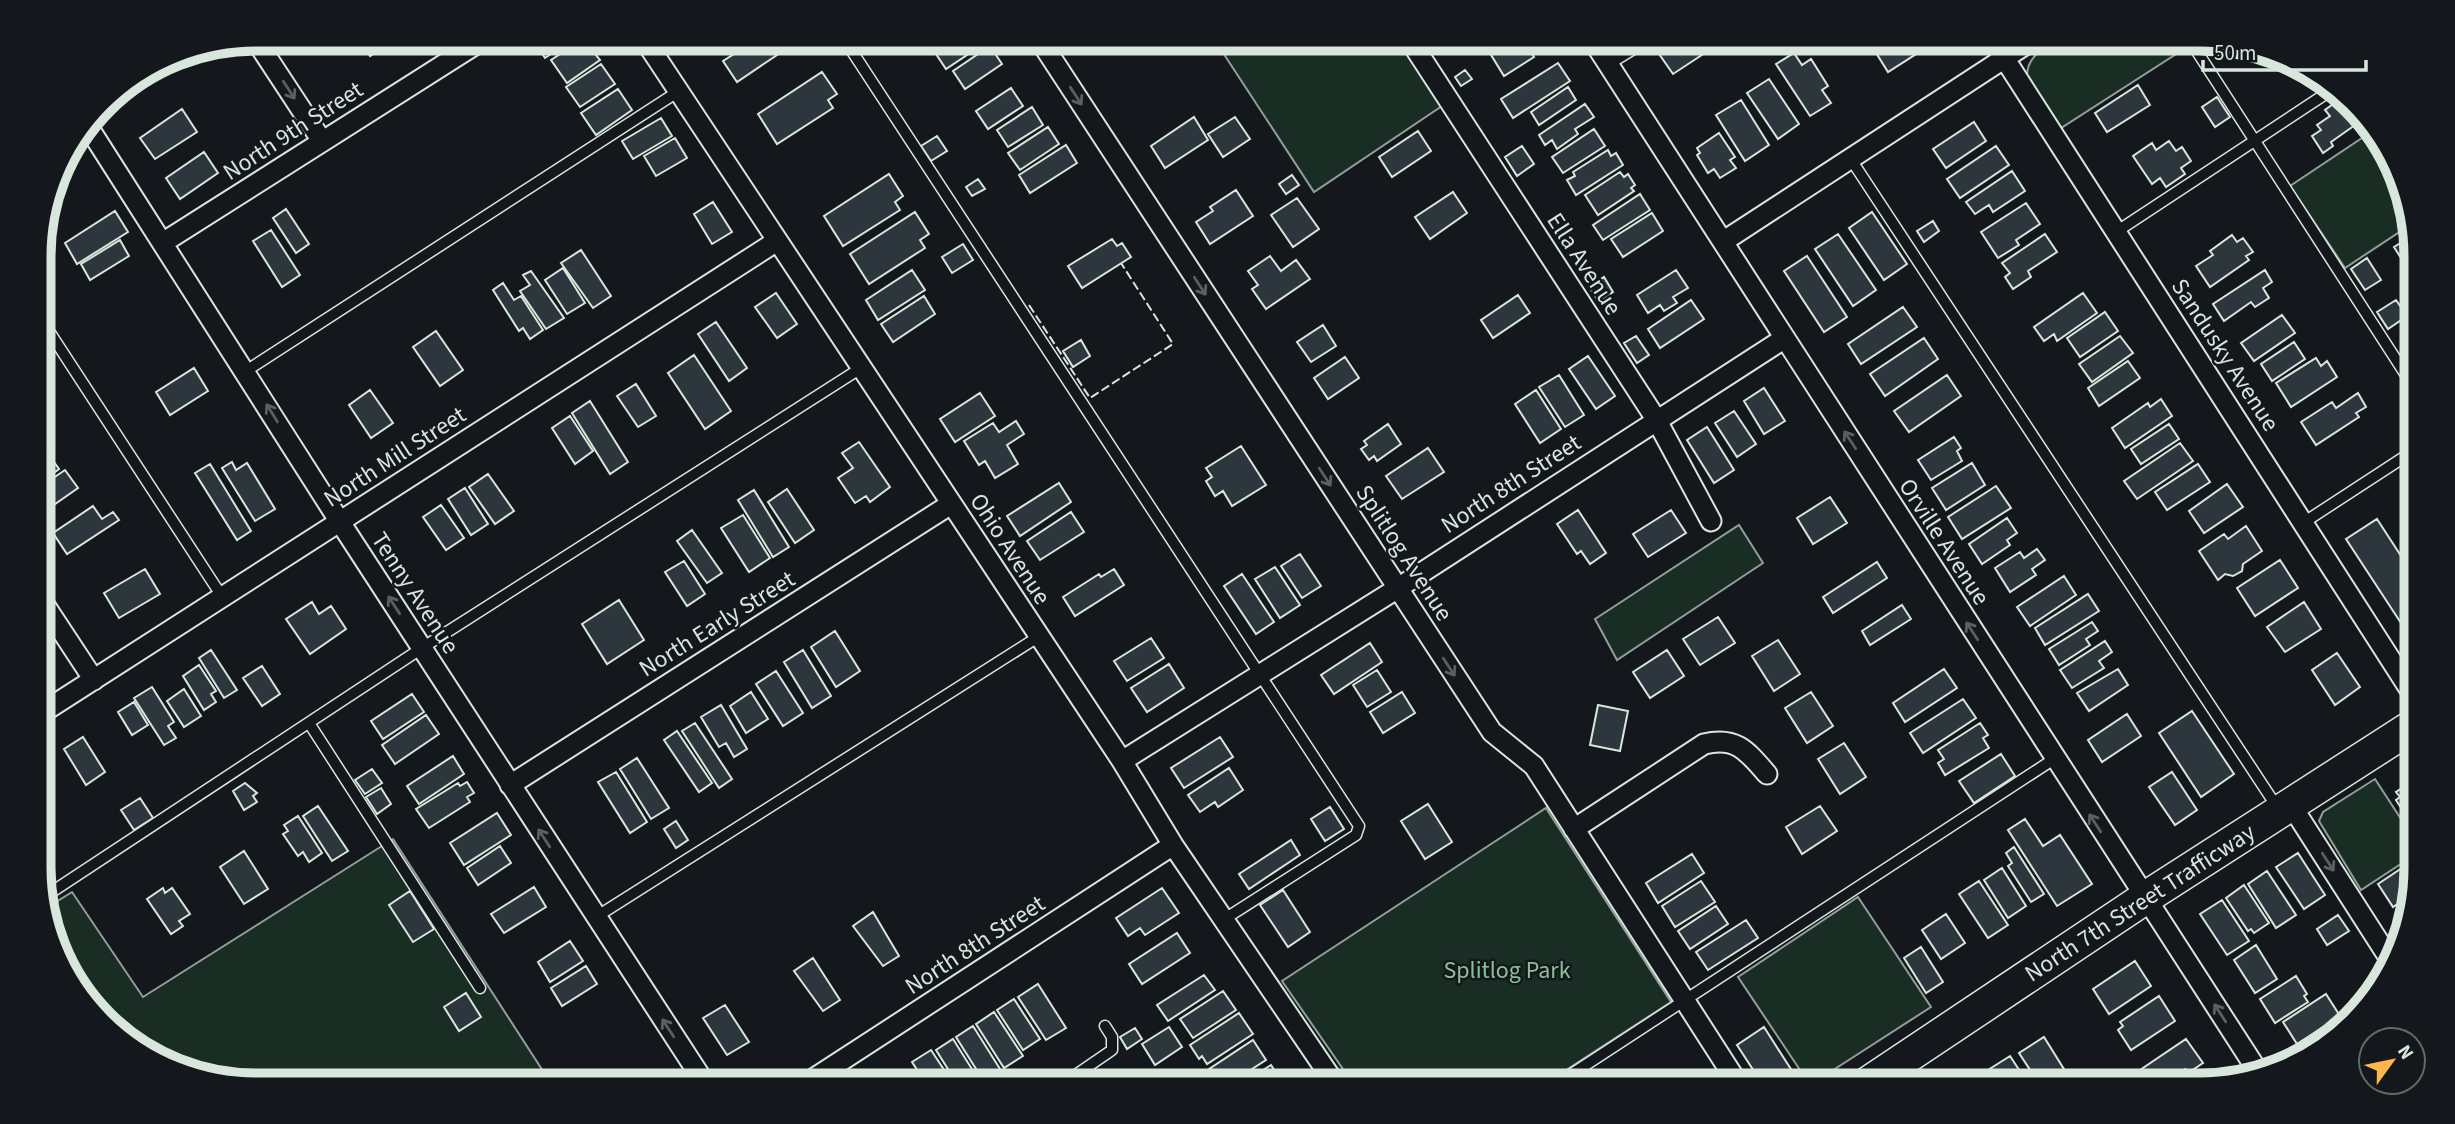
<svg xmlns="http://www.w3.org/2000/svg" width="2455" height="1124" font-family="'Source Sans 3',sans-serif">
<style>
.green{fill:#1a2d24;stroke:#939e99;stroke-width:2}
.building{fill:#2c363c;stroke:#d8e6dc;stroke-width:2}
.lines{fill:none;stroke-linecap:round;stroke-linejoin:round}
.lane-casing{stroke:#d8e6dc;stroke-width:13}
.street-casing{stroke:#d8e6dc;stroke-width:23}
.primary-casing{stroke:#d8e6dc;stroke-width:35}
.lane{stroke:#14181c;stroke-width:10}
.street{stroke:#14181c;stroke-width:19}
.primary{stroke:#14181c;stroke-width:32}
.fence{stroke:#d8e6dc;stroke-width:2;stroke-dasharray:9 3.5;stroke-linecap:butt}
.oneway{stroke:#59605f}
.labels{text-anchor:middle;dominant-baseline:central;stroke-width:5;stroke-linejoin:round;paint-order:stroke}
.street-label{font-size:24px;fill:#d8e6dc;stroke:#14181c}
.park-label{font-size:24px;fill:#8ac095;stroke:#14181c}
.rim{fill:none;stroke:#d8e6dc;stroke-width:9}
</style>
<rect width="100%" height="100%" fill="#14181c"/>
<!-- green -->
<path class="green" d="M1214,39H1399L1442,106L1314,192Z
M2061,39H2177L2184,49L2061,128L2027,76C2027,55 2044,49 2061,39Z
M2374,130L2413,223L2345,268L2290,186Z
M1739,525L1763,563L1617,660L1595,619Z
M2375,779L2416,842V854L2361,890L2319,821L2323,812Z
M1546,808L1671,1002L1543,1085H1354L1282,981Z
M393,839L552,1085H255L172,1069L83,1000L45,909L72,892L143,997Z
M1858,897L1931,1007L1810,1085L1738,977Z"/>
<!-- building -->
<path class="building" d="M360,39H387L390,44L370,56Z
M532,39H574L545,58Z
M583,39L600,60L567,83L551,60Z
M758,39H779L786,49L737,82L723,61Z
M953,39H987L988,41L946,69L934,51Z
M1506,39H1543L1538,42L1541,46L1531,52L1534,57L1504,76L1488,50Z
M1676,39H1713L1717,45L1673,74L1657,51Z
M1841,39H1867L1849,50Z
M1888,39H1937L1938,40L1888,72L1873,48Z
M990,46L1002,64L965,89L953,71Z
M1794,53L1802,65L1811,59L1828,86L1822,90L1831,103L1810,116L1776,64Z
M2290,60L2313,78L2304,83Z
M1558,63L1570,81L1513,118L1501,99Z
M601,64L615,84L580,107L566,87Z
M1465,70L1472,79L1461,86L1455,77Z
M822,72L837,94L828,100L833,108L777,144L758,114Z
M1769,79L1799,124L1778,139L1747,93Z
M2138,85L2150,105L2107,132L2095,113Z
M1568,87L1576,100L1539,125L1531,112Z
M1011,88L1023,106L988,129L976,111Z
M618,89L632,110L596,135L581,113Z
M2217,97L2230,117L2215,127L2202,107Z
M2340,99L2344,106L2347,104L2365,118L2331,142L2333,146L2323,153L2312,136L2321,130L2317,125L2330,116L2325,110Z
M1741,100L1769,145L1745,161L1716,115Z
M1585,104L1594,117L1575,129L1578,134L1557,149L1552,140L1545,145L1539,135Z
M1032,107L1043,125L1008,147L997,130Z
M182,109L197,132L155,159L140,138Z
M1194,117L1208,140L1165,168L1151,146Z
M1235,117L1250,139L1223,157L1208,134Z
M661,118L672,136L633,159L622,141Z
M1974,122L1986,141L1946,168L1933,149Z
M1048,127L1059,144L1020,170L1008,153Z
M1594,129L1605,146L1563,173L1552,157Z
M1418,131L1431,151L1392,177L1379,157Z
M1719,133L1735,157L1730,160L1736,168L1720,178L1714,169L1708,173L1697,155L1700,153L1697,148Z
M937,136L947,151L931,161L921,146Z
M675,138L687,158L656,176L644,156Z
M2169,141L2176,151L2182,147L2191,161L2181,168L2185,174L2166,187L2160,178L2152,184L2133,156L2152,143L2156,150Z
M1066,145L1077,163L1030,193L1019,175Z
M1522,146L1534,164L1517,176L1505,157Z
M1996,146L2009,165L1960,198L1947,179Z
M1608,150L1611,156L1616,153L1623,165L1576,195L1567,180L1575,176L1573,172Z
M204,152L218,173L180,199L166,178Z
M60,161L69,175L54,185Z
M2012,171L2025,191L1993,212L1989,205L1975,214L1966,202Z
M1620,172L1624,177L1628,174L1635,185L1631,188L1634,191L1598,215L1585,195Z
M889,174L903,196L895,202L900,210L843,246L824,216Z
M1292,175L1299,185L1286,194L1279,184Z
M978,179L985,189L972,196L966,187Z
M1236,190L1253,216L1210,244L1196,222L1213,211L1210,207Z
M1453,192L1467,213L1430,239L1415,217Z
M1640,194L1650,210L1603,240L1593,225Z
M1297,198L1319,229L1293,247L1271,215Z
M713,202L732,232L712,244L694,214Z
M2026,203L2040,224L2016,240L2019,245L1998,258L1981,232Z
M286,209L309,244L296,253L273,218Z
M115,211L128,232L77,264L65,243Z
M915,212L929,234L920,240L925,248L869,284L850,254Z
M1872,212L1907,264L1884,280L1849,228Z
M1652,213L1663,231L1623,257L1611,239Z
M1933,221L1939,231L1924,242L1917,231Z
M271,230L300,275L282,287L253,241Z
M1838,234L1876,290L1853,306L1815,249Z
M2045,234L2057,252L2028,271L2031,277L2013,289L2005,277L2010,273L2002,263Z
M2415,234V264L2408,269L2394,247Z
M2232,235L2237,242L2243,238L2253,252L2246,256L2249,260L2210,287L2196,266L2213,255L2210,251Z
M1112,239L1117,246L1122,243L1131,257L1082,288L1068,266Z
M120,240L129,256L90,280L81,264Z
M963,244L973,260L952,273L942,257Z
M581,250L611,296L593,308L561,263Z
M1270,256L1281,271L1296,260L1310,279L1266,309L1252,289L1258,285L1248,271Z
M1807,256L1847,317L1824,332L1784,271Z
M2367,258L2381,280L2365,290L2351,269Z
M563,268L585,303L567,314L545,280Z
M912,270L925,290L878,320L866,300Z
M1676,270L1688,288L1673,297L1677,303L1664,311L1660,305L1648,313L1637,295Z
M2265,270L2272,282L2263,288L2269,298L2255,307L2251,302L2224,321L2213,304Z
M531,271L564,318L546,329L520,291L530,285L523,275Z
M1604,277L1613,292L1599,302L1589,287Z
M503,283L514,300L521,296L543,330L530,339L523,328L519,331L493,290Z
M776,293L797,324L777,338L755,307Z
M2083,293L2097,313L2057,341L2054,334L2044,341L2034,327Z
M1518,295L1530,313L1493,338L1481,320Z
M924,296L935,314L893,342L881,324Z
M1691,300L1704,319L1660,348L1648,329Z
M2396,300L2407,316L2388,329L2377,312Z
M1903,307L1917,327L1861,364L1848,344Z
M2105,312L2118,331L2080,357L2067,338Z
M2282,315L2295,333L2254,361L2241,343Z
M716,322L747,368L729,381L698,334Z
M1323,325L1336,346L1311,362L1297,342Z
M436,331L463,370L440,386L413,347Z
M1636,336L1649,355L1637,363L1624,343Z
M2120,336L2133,353L2092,382L2079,364Z
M1924,338L1938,359L1885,396L1870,374Z
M1081,340L1090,356L1073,367L1063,351Z
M2294,342L2305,359L2272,381L2261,364Z
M694,355L731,411L705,429L668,373Z
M1588,356L1615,396L1596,409L1569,369Z
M1345,357L1359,378L1328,399L1314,378Z
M2316,358L2321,366L2327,361L2337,377L2291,407L2276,383Z
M2128,361L2140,378L2099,406L2088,388Z
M194,368L208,391L170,415L156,392Z
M1559,375L1584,415L1565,427L1539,387Z
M1947,375L1961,396L1909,432L1894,411Z
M636,384L656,416L638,427L617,396Z
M1764,388L1785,421L1764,434L1744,401Z
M370,390L393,423L371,438L349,405Z
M1536,390L1561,429L1540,443L1515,404Z
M980,393L995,416L955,442L940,419Z
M2358,393L2366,407L2356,413L2359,417L2316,445L2301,422L2332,402L2336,408Z
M2161,399L2172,416L2125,448L2112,428L2148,403L2150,407Z
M590,401L628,462L610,474L572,413Z
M1734,411L1756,444L1737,457L1715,423Z
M570,416L593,451L575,464L552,428Z
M1016,421L1024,434L1007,445L1018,464L995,478L985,461L979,465L964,441L993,423L999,432Z
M1388,424L1401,444L1377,461L1374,456L1369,460L1361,449L1367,445L1364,441Z
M2169,424L2179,439L2141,464L2131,449Z
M1707,427L1734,470L1714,483L1687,440Z
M1954,437L1961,448L1957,451L1962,461L1931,480L1918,460Z
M39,441L59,469L40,483Z
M859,442L890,487L870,502L866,496L855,503L838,478L853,468L842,453Z
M2180,443L2193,461L2137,499L2124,481Z
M1241,446L1266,485L1232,506L1223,491L1215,496L1206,481L1212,477L1206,468Z
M1428,448L1444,472L1402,499L1386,476Z
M232,462L236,470L247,463L275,509L255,521L222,468Z
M1972,463L1985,485L1946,510L1932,488Z
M210,464L251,531L237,540L195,473Z
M2198,464L2210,482L2167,510L2155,492Z
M65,470L78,488L48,509L40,498V487Z
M488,474L514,511L495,524L469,487Z
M1059,483L1071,502L1020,536L1007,516Z
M2227,484L2243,507L2204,533L2189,511Z
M1996,486L2011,508L1962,539L1948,517Z
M465,488L488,524L471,535L448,499Z
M787,489L814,530L795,543L768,502Z
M754,490L789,547L773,557L738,500Z
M1830,497L1847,523L1813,544L1797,518Z
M441,505L464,538L446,550L423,517Z
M93,506L102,519L113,512L119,520L67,554L53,533Z
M1578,510L1606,553L1590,564L1581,551L1577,554L1557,524Z
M1671,510L1686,533L1648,557L1633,534Z
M1071,512L1084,532L1040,560L1027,541Z
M743,515L770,558L749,572L721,528Z
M2007,518L2017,533L2007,540L2010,545L1982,564L1969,544Z
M2377,519L2416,579V646L2346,539Z
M2246,526L2262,551L2243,564L2242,571L2233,576L2225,574L2218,580L2199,551L2224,534L2228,539Z
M692,530L722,573L707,583L677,541Z
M2037,549L2045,560L2032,569L2036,575L2010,592L1995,568L2020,552L2024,558Z
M1300,554L1321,586L1302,598L1281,566Z
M2280,560L2298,588L2255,616L2237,588Z
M684,561L705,594L687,606L665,572Z
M1877,562L1887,578L1833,613L1823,597Z
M1275,567L1300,605L1280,618L1255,579Z
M145,569L160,594L119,618L104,593Z
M1114,569L1124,585L1075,616L1063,597L1099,574L1101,577Z
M1242,574L1274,622L1256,634L1224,586Z
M2064,576L2076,595L2030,626L2017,607Z
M2088,594L2099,611L2045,645L2035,628Z
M619,600L644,640L607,664L582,624Z
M312,602L319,614L331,606L346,629L310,654L286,619Z
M2304,602L2321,629L2285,652L2267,627Z
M1902,605L1911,619L1870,645L1862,631Z
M1718,617L1735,643L1700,665L1683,639Z
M2092,622L2098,631L2086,639L2090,645L2059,665L2049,649Z
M835,631L860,671L836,687L811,647Z
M1151,638L1164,658L1127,681L1114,661Z
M1778,640L1800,674L1774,691L1752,656Z
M2105,641L2112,652L2099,661L2104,668L2072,688L2060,670Z
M1370,643L1382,662L1334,694L1321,675Z
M211,650L237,690L224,698L199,658Z
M803,650L831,696L812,708L784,662Z
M1667,650L1684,676L1650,698L1633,672Z
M2337,653L2360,687L2335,705L2312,670Z
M1169,664L1184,688L1147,712L1131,688Z
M199,665L216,691L211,694L216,702L204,710L183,676Z
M262,666L280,694L262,706L243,678Z
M1944,669L1957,688L1905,722L1893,703Z
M2118,669L2128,685L2089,711L2077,693Z
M1377,670L1391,692L1367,707L1353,685Z
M776,671L803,713L783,726L756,684Z
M152,687L174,722L168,726L176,738L164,745L134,698Z
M184,689L201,716L184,727L167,701Z
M751,692L768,719L746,733L730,706Z
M1402,692L1415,713L1383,733L1370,712Z
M1811,692L1833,726L1807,743L1785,708Z
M412,694L424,712L383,739L371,721Z
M1963,699L1976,718L1923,753L1910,733Z
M134,702L148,725L132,735L118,712Z
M721,705L747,749L734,757L726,743L719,747L701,717Z
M1598,705L1628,711L1620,751L1590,745Z
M2192,711L2234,774L2201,797L2159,733Z
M2127,714L2141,736L2102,762L2088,740Z
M426,715L439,734L395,764L382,745Z
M695,723L732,779L719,788L682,731Z
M1980,723L1988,735L1983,738L1989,748L1945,775L1938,763L1944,759L1938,750Z
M677,731L712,783L699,792L664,740Z
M83,737L105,772L86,785L64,749Z
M1220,737L1233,757L1184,788L1171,768Z
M1844,743L1866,777L1840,794L1818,759Z
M2001,754L2015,776L1974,803L1959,781Z
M453,756L464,774L419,804L407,786Z
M637,758L669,808L651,819L620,769Z
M1229,768L1243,790L1218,807L1215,802L1200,812L1188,795Z
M372,769L382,783L365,794L355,780Z
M616,772L647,822L630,833L598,782Z
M2172,772L2197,810L2175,825L2149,787Z
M2416,779V827L2414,828L2396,800L2400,797L2396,792Z
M467,782L474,793L467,797L470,802L429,828L416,809L458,783L460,786Z
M245,783L257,793L253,796L257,802L244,810L233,791Z
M381,788L391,804L377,814L366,797Z
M140,798L153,818L134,830L121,810Z
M1428,804L1452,842L1425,859L1401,821Z
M318,806L348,851L332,861L303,816Z
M1820,806L1837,831L1802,854L1786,827Z
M1330,807L1344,829L1325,841L1311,819Z
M497,813L511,835L464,865L450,843Z
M298,816L322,853L309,862L303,852L298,856L283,834L288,831L284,825Z
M2025,819L2043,846L2060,835L2092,884L2057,906L2008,830Z
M676,821L688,840L676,848L664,829Z
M1291,840L1300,855L1249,889L1239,874Z
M500,846L511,863L478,885L467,868Z
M2014,847L2044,894L2031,902L2008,866L2012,863L2006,853Z
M244,851L268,889L244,904L220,867Z
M2298,853L2325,895L2304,909L2276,867Z
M1692,854L1704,873L1658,903L1646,883Z
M2411,862L2416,870L2410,904L2405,899L2393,907L2378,884Z
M2002,868L2026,906L2008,918L1984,880Z
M2267,871L2296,915L2276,928L2248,884Z
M1701,881L1715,902L1675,927L1662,906Z
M1979,881L2008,925L1988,938L1959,894Z
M2244,885L2269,923L2254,933L2251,929L2248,931L2226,898Z
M534,887L546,907L504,933L491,914Z
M163,888L165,893L172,888L190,914L179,921L183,926L171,934L147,899Z
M1162,888L1179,913L1145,935L1140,928L1128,936L1116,918Z
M1283,890L1310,932L1288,947L1260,905Z
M410,891L434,929L413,942L389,905Z
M2222,900L2249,941L2227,955L2200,914Z
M1716,906L1728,924L1690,949L1678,931Z
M873,912L899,956L883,966L853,926Z
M1946,914L1965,943L1941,959L1922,930Z
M2338,915L2349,931L2327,945L2317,929Z
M1746,920L1758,938L1708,970L1696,952Z
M1177,933L1190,953L1142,984L1129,964Z
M570,941L583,961L550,982L538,962Z
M2256,945L2277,979L2255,993L2234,960Z
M1921,947L1943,982L1926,993L1904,958Z
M813,958L840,1000L823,1011L794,971Z
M2135,961L2151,986L2109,1014L2093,989Z
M586,966L597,984L562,1006L551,988Z
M1204,975L1215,990L1168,1021L1157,1005Z
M2296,976L2307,994L2304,996L2308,1002L2275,1023L2260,999Z
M1038,984L1066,1028L1046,1040L1018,997Z
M1223,991L1236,1010L1193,1038L1180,1019Z
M466,993L481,1017L459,1031L444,1007Z
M2326,994L2340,1016L2297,1044L2283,1022Z
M2159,996L2175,1021L2131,1050L2118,1030L2123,1026L2120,1022Z
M1014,999L1040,1039L1023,1050L997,1010Z
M725,1005L749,1042L727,1055L703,1018Z
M994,1012L1023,1056L1004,1068L976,1024Z
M1239,1013L1253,1034L1207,1064L1202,1056L1199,1059L1190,1045Z
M2345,1019L2348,1023L2320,1049L2300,1056L2296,1050Z
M973,1026L1000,1069L983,1080L956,1037Z
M1169,1027L1182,1047L1155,1065L1142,1044Z
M1764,1027L1794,1074L1776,1085H1763L1737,1045Z
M1135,1028L1142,1039L1127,1049L1120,1037Z
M2044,1037L2072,1082L2067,1085H2040L2019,1053Z
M953,1039L982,1085H958L936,1050Z
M2186,1039L2203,1063L2188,1073L2185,1069L2160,1085H2141L2140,1083L2146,1079L2140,1070Z
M1253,1040L1266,1060L1227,1085H1203L1197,1077Z
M931,1050L954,1085H927L912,1062Z
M2010,1056L2029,1085H1998L1988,1070Z
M1271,1065L1284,1085H1239Z
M1701,1072L1710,1085H1680Z
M888,1075L895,1085H873Z
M1142,1076L1148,1085H1129Z"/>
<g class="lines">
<!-- lane casing -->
<g class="lane-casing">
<path id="lane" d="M844,39L1359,826L1356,835L1223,920
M2189,39L2415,389
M1050,56L1077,39
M1609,64L1650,39
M1850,158L2277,807
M2116,232L2330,91
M39,316L223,598
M246,371L679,91
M2303,523L2415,450
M309,723L480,988
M2403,739L2416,759
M41,899L422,648L861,368
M596,917L1038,637
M1061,1085L1112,1050V1037L1105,1026
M1555,1085L2054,759"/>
</g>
<!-- street casing -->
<g class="street-casing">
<path id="street" d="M255,39L322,141
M644,39L1122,761L1173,845L1336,1085
M1039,39L1492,732L1534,766L1739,1085
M1409,39L1656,419L1711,521
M1592,39L2257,1070
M1992,39L2416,699
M87,125L340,522L706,1085
M1724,241L2034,39
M164,242L484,39
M40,598L94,680
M40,714L777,241
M1122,761L1398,588L1785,338
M510,785L951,504
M2291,805L2393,964
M1574,829L1704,744C1736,736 1747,751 1767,774
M1895,1066L1907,1085
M804,1085L1173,845"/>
</g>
<!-- primary casing -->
<g class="primary-casing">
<path id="primary" d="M1865,1085L2145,898L2416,724"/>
</g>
<!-- lane -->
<use href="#lane" class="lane"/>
<!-- street -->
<use href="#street" class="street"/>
<!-- primary -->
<use href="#primary" class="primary"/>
<!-- fence -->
<path class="fence" d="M1029,305L1090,398L1173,344L1121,263"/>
</g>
<!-- one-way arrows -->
<defs><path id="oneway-shaft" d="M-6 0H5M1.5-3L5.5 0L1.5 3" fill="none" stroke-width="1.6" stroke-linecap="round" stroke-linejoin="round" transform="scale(1.75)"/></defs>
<g class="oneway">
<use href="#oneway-shaft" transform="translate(289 90) rotate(57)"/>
<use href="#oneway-shaft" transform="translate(1076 96) rotate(57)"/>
<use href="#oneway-shaft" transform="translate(1200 286) rotate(57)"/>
<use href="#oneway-shaft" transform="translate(272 413) rotate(-122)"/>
<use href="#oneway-shaft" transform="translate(1850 440) rotate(-123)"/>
<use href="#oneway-shaft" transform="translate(1325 477) rotate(57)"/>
<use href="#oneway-shaft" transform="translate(394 605) rotate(-123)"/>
<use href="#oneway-shaft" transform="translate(1972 631) rotate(-123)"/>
<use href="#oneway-shaft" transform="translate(1449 667) rotate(57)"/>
<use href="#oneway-shaft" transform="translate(2095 823) rotate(-123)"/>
<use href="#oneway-shaft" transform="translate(544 838) rotate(-123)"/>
<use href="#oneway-shaft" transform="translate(2328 862) rotate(57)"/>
<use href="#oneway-shaft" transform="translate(2220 1013) rotate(-123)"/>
<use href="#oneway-shaft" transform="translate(668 1028) rotate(-123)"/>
</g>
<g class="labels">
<!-- street labels -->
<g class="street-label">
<text transform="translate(293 131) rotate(-33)">North 9th Street</text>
<text transform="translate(1584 264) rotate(57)">Ella Avenue</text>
<text transform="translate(2225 355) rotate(57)">Sandusky Avenue</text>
<text transform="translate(395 457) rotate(-33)">North Mill Street</text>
<text transform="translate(1511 484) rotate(-33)">North 8th Street</text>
<text transform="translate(1944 542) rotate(57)">Orville Avenue</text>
<text transform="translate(1010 549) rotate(57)">Ohio Avenue</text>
<text transform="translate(1404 553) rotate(57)">Splitlog Avenue</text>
<text transform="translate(415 593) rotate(57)">Tenny Avenue</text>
<text transform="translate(717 624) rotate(-32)">North Early Street</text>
<text transform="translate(2140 903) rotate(-33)">North 7th Street Trafficway</text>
<text transform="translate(975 945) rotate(-33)">North 8th Street</text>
</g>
<!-- park labels -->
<g class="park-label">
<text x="1507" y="970">Splitlog Park</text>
</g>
</g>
<!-- crop -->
<path d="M0 0H2455V1124H0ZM256 51H2199A205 205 0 0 1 2404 256V868A205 205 0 0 1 2199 1073H256A205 205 0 0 1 51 868V256A205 205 0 0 1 256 51Z" fill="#14181c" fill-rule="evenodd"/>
<path class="rim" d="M256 51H2199A205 205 0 0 1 2404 256V868A205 205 0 0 1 2199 1073H256A205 205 0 0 1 51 868V256A205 205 0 0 1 256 51Z"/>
<!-- north arrow -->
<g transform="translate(2392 1061) rotate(57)"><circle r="33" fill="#14181c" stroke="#626a69" stroke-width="2"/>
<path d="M0-5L12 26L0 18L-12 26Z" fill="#ffb74d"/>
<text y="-10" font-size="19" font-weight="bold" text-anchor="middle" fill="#d8e6dc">N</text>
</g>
<!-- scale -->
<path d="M2203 60v10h163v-10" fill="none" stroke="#d8e6dc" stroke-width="3.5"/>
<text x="2214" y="60" font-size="21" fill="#d8e6dc" stroke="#14181c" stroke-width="5" paint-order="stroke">50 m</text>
</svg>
